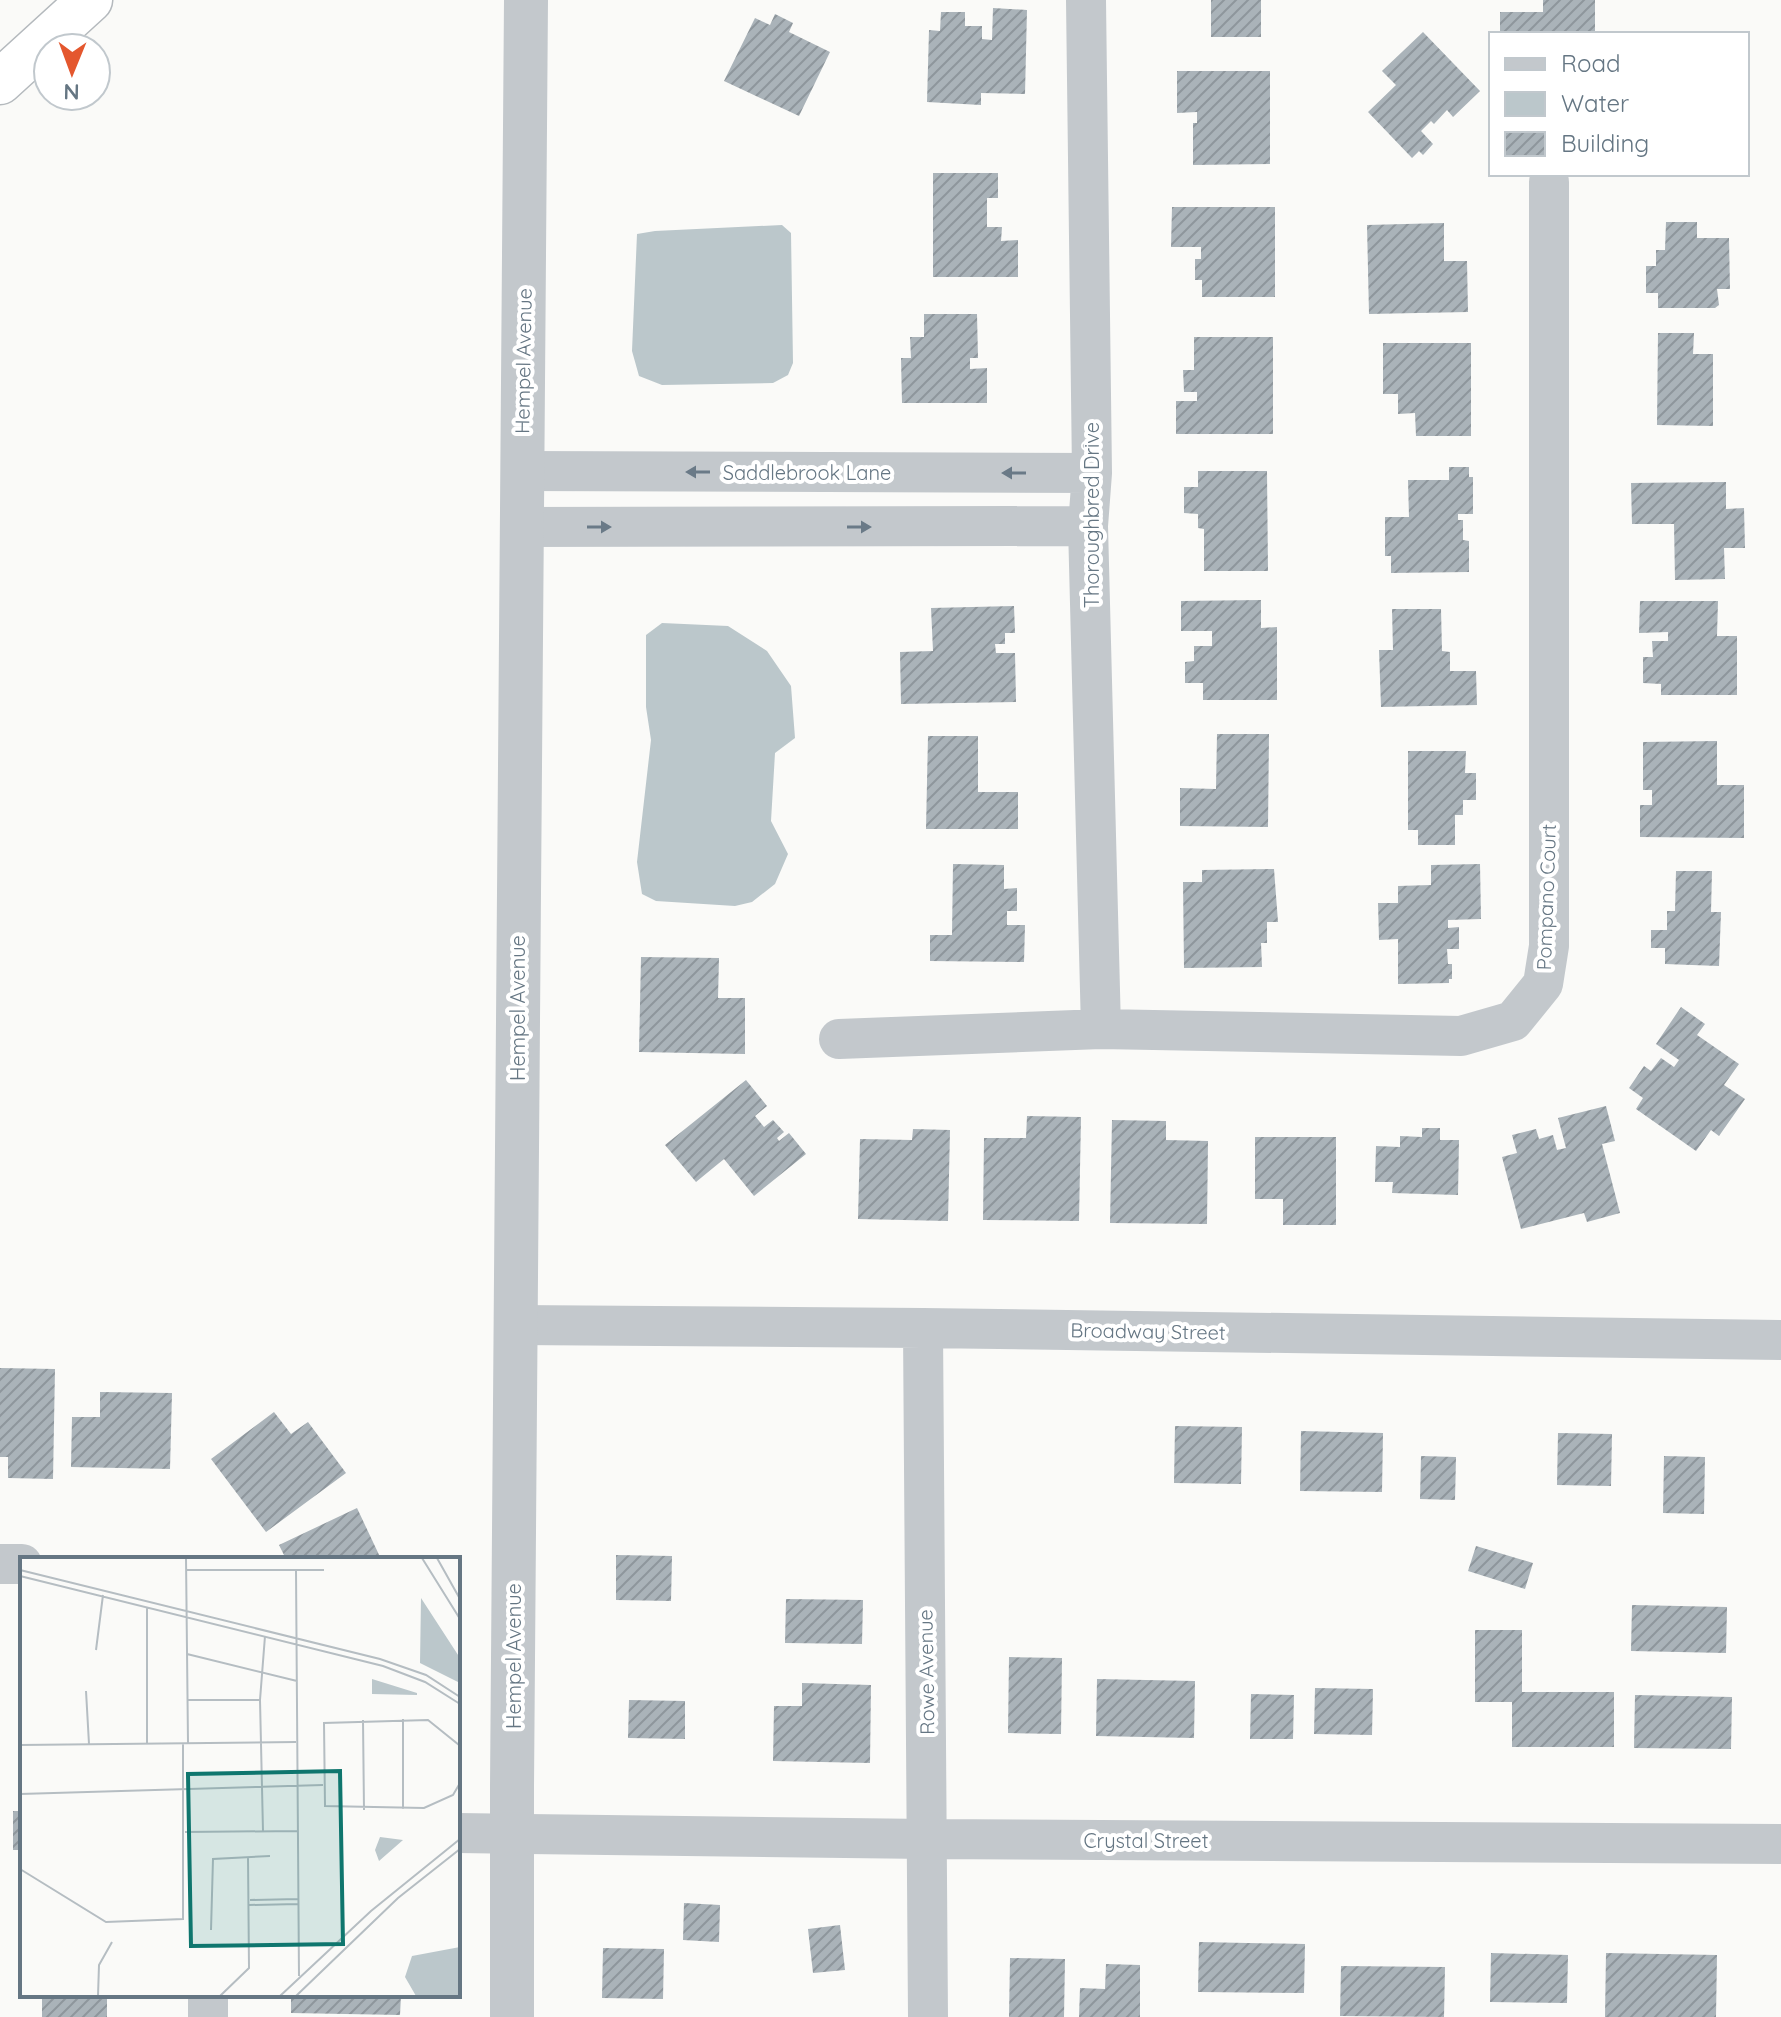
<svg xmlns="http://www.w3.org/2000/svg" width="1781" height="2017" font-family="Quicksand,sans-serif">
<style>
.water{fill:#bbc7cb}
.building{fill:url(#building-hatch)}
.lines{fill:none;stroke-linecap:round;stroke-linejoin:round}
.motorway-casing{stroke:#b4b9bd;stroke-width:47}
.minor{stroke:#c3c8cc;stroke-width:40}
.tertiary{stroke:#c3c8cc;stroke-width:44}
.motorway{stroke:#fff;stroke-width:44}
.oneway{fill:#6a7a87}
.labels{text-anchor:middle;dominant-baseline:central;stroke-width:8;stroke-linejoin:round;paint-order:stroke}
.street-label{font-size:20px;fill:#657683;stroke:#fff}
.inset-road{fill:none;stroke:#b5bdc2;stroke-width:2}
.view{fill:#0f766e;fill-opacity:0.15;stroke:#0f766e;stroke-width:4}
.inset-edge{fill:none;stroke:#657683;stroke-width:4}
</style>
<defs>
<pattern id="building-hatch" width="6" height="6" patternUnits="userSpaceOnUse" patternTransform="scale(2)"><rect width="6" height="6" fill="#aab3b9"/><path d="M-1 1l2-2M0 6l6-6M5 7l2-2" fill="none" stroke="#8e969c"/></pattern>
</defs>
<rect width="100%" height="100%" fill="#fafaf8"/>
<!-- water -->
<path class="water" d="M782,225L791,233L793,363L788,375L773,383L662,385L639,376L632,351L637,234L655,231Z
M662,623L728,626L767,651L791,686L795,738L775,753L771,821L788,854L775,884L752,902L735,906L656,901L642,894L637,862L651,740L646,707V635Z"/>
<!-- building -->
<path class="building" d="M1211,0H1261V37H1211Z
M1543,0H1595V34H1500V12H1543Z
M993,8L1027,10L1025,94L981,93V105L927,102L929,30L940,31L941,12H965V26H982V39L992,40Z
M775,14L793,23L789,32L830,52L799,116L724,81L755,18L770,25Z
M1423,32L1480,91L1453,117L1447,110L1434,124L1431,121L1421,131L1433,144L1423,155L1419,151L1412,158L1368,112L1396,85L1382,71Z
M1177,71H1270V164L1193,165V123H1197V112L1177,113Z
M933,173H998V198H987V227H1002L1001,241L1018,240V277H933Z
M1172,207H1275V297H1202V280H1195V259H1201V247H1171Z
M1666,222H1697V238H1729L1730,289H1717L1719,305L1715,308H1658V293H1646V266H1656V250H1665Z
M1444,223V261H1467L1468,312L1369,314L1367,225Z
M924,314H977L978,358H970V369L987,368V403H902L901,358H911L910,337H924Z
M1658,333H1694L1693,354H1713V426L1657,425Z
M1194,337H1273V434H1176V401H1197V392H1184L1183,370H1194Z
M1383,343H1471V436H1416L1415,413L1398,414V394H1383Z
M1449,467H1469V477H1473V514H1458V520H1463V540L1469,541V572L1391,573V556H1385V517H1409L1408,480H1449Z
M1198,471H1267L1268,571H1204V529L1198,528V514L1184,513V487H1198Z
M1726,482V509L1744,508L1745,548H1724L1725,579L1675,580L1674,524H1632L1631,483Z
M1261,600V628L1277,627V700H1203V683H1185V662L1194,661V646H1212V631H1181V601Z
M1640,601H1718L1717,636H1737V695H1661V684L1643,683V657H1653L1652,641H1668V632L1639,633Z
M1014,606L1015,633H1005V644H995L996,653H1015L1016,702L901,704L900,652L933,651L931,608Z
M1392,609H1441L1442,651L1450,652V671H1476L1477,705L1381,707L1379,650H1393Z
M1217,734H1269L1268,827L1180,826V788L1216,789Z
M928,736H978V792H1018V829H926Z
M1717,741V785H1744V838L1640,837V805H1652V790H1643V742Z
M1408,751H1466L1465,773H1476V800H1463V815H1455V845H1418V830H1408Z
M953,864L1004,865V889L1017,888V911H1007V925H1025L1024,962L930,961V935H952Z
M1480,864L1481,919L1448,920V928L1459,927V949H1447L1448,964H1452V979H1449V983L1398,984V939L1379,940L1378,903H1398V886L1431,885V865Z
M1274,869L1278,922H1267V943H1261L1262,967L1184,968L1183,882H1202V870Z
M1676,871H1712L1711,912H1721L1719,966L1665,964V948H1651V930H1667V911H1675Z
M641,957L719,958L718,998H745V1054L639,1052Z
M1681,1007L1705,1024L1697,1035L1739,1064L1724,1085L1745,1099L1719,1136L1711,1130L1696,1151L1636,1109L1643,1098L1629,1088L1644,1066L1651,1071L1661,1058L1674,1067L1679,1060L1656,1044Z
M746,1080L767,1106L755,1116L764,1127L773,1120L784,1132L777,1138L779,1141L789,1133L806,1154L754,1196L724,1159L696,1182L665,1145Z
M1606,1106L1615,1141L1602,1144L1620,1213L1587,1222L1584,1213L1521,1229L1502,1157L1517,1153L1512,1135L1536,1129L1539,1139L1553,1135L1557,1150L1566,1148L1558,1118Z
M1027,1116L1081,1117L1079,1221L983,1220L984,1138H1026Z
M1112,1120L1166,1121V1140L1208,1141L1207,1224L1110,1223Z
M1422,1128H1440V1140H1459L1458,1195L1392,1193L1393,1182H1375L1376,1146L1400,1147V1136L1422,1137Z
M913,1129L950,1130L948,1221L858,1219L860,1139L912,1140Z
M1255,1137H1336V1225H1283V1199H1255Z
M0,1368L55,1369L53,1479L8,1478V1457H0Z
M100,1392L172,1393L170,1469L71,1467L72,1417H100Z
M274,1412L291,1434L308,1422L346,1473L266,1532L211,1459Z
M1175,1426L1242,1427L1241,1484L1174,1483Z
M1301,1431L1383,1433L1382,1492L1300,1491Z
M1558,1433L1612,1434L1611,1486L1557,1485Z
M1421,1456L1456,1457L1455,1500L1420,1499Z
M1664,1456L1705,1457L1704,1514L1663,1513Z
M357,1508L381,1559H286L279,1545Z
M1476,1546L1533,1563L1525,1589L1468,1571Z
M616,1555L672,1556L671,1601L616,1600Z
M786,1599L863,1600L862,1644L785,1643Z
M1632,1605L1727,1607L1726,1653L1631,1651Z
M1475,1630H1522V1692H1614V1747H1512V1702H1475Z
M1009,1657L1062,1658L1061,1734L1008,1733Z
M1097,1679L1195,1681L1194,1738L1096,1736Z
M802,1683L871,1685L870,1763L773,1761L774,1706H802Z
M1315,1688L1373,1689L1372,1735L1314,1734Z
M1251,1694L1294,1695L1293,1739H1250Z
M1635,1695L1732,1697L1731,1749L1634,1748Z
M629,1700L685,1701V1739L628,1738Z
M13,1811H22V1850H13Z
M684,1903L720,1905L719,1942L683,1940Z
M19,1917H22V1969H18Z
M840,1925L845,1970L813,1973L808,1929Z
M1199,1942L1305,1944L1304,1993L1198,1992Z
M603,1948L664,1949L663,1999L602,1998Z
M1491,1953L1568,1955L1567,2003L1490,2002Z
M1606,1953L1717,1955L1716,2017H1605Z
M1010,1958L1065,1959L1064,2017H1009Z
M1106,1964L1140,1965V2017H1079L1080,1988L1105,1989Z
M1341,1966L1445,1967L1444,2017L1340,2016Z
M42,1995H107V2017H42Z
M291,1995H401L400,2015L291,2013Z"/>
<g class="lines">
<!-- motorway casing -->
<g class="motorway-casing">
<path id="motorway" d="M0,82L90,0"/>
</g>
<!-- minor -->
<path class="minor" d="M1086,0L1092,473L1088,526L1101,1029
M522,471L1092,473
M521,527L1088,526
M839,1039L1101,1029L1461,1036L1513,1021L1543,984L1549,946V182
M515,1325L923,1328L1781,1340
M923,1328L928,2017
M0,1564H22
M458,1833L928,1839L1781,1844
M208,2017V1995"/>
<!-- tertiary -->
<path class="tertiary" d="M512,2017V1787L526,0"/>
<!-- motorway -->
<use href="#motorway" class="motorway"/>
</g>
<!-- one-way arrows -->
<defs><path id="oneway-solid" d="M-6-.8H1V-3.2L6.5 0L1 3.2V.8H-6Z" transform="scale(2)"/></defs>
<g class="oneway">
<use href="#oneway-solid" transform="translate(698 472) rotate(-180)"/>
<use href="#oneway-solid" transform="translate(1014 473) rotate(-180)"/>
<use href="#oneway-solid" transform="translate(599 527)"/>
<use href="#oneway-solid" transform="translate(859 527)"/>
</g>
<g class="labels">
<!-- street labels -->
<g class="street-label">
<text transform="translate(523 361) rotate(-89)">Hempel Avenue</text>
<text x="807" y="472">Saddlebrook Lane</text>
<text transform="translate(1091 515) rotate(-90)">Thoroughbred Drive</text>
<text transform="translate(1546 897) rotate(-88)">Pompano Court</text>
<text transform="translate(517 1008) rotate(-90)">Hempel Avenue</text>
<text transform="translate(1148 1331) rotate(1)">Broadway Street</text>
<text transform="translate(513 1656) rotate(-90)">Hempel Avenue</text>
<text transform="translate(926 1672) rotate(-91)">Rowe Avenue</text>
<text x="1146" y="1840">Crystal Street</text>
</g>
</g>
<!-- overview -->
<g transform="translate(20 1557)">
<rect width="440" height="440" fill="#fafaf8"/>
<path d="M401,41L440,101V126L400,106ZM352,122L397,136V138L352,137ZM360,280L383,283L359,304L355,293ZM440,390V439H396L385,420L392,399Z" fill="#bbc7cb"/>
<path class="inset-road" d="M166,1L168,186M402,1L440,62M417,1L440,42M0,13L360,102L406,118L440,140M166,13H304M276,13L279,419M0,19L363,109L405,125L440,147M127,50V186M76,93L83,38M167,97L277,124M66,134L69,187M167,143H240M383,162V252M343,163L344,253M408,163L439,188L440,226L433,238L404,251L305,249L304,166ZM0,188L276,185M0,237L303,228M243,274L240,143L245,79M165,275L277,274M0,312L86,365L163,362V186M230,343L278,342M229,348L278,347M191,373L193,302L250,299M78,439L79,408L92,385M200,439L229,411L228,300M260,439L351,354L440,282M276,439L378,341L440,292"/>
<path class="view" d="M320,214L323,387L171,389L168,217Z"/>
<rect width="440" height="440" class="inset-edge"/>
</g>
<!-- legend -->
<rect x="1489" y="32" width="260" height="144" fill="#ffffff" stroke="#c1c8cd" stroke-width="2"/>
<rect x="1505" y="58" width="40" height="12" fill="#c3c8cc" stroke="#c1c8cd" stroke-width="2"/>
<text x="1561" y="72" font-size="24" fill="#657683">Road</text>
<rect x="1505" y="92" width="40" height="24" fill="#bbc7cb" stroke="#c1c8cd" stroke-width="2"/>
<text x="1561" y="112" font-size="24" fill="#657683">Water</text>
<rect x="1505" y="132" width="40" height="24" fill="url(#building-hatch)" stroke="#c1c8cd" stroke-width="2"/>
<text x="1561" y="152" font-size="24" fill="#657683">Building</text>
<!-- north arrow -->
<g transform="translate(72 72) rotate(181)"><circle r="38" fill="#ffffff" stroke="#c1c8cd" stroke-width="2"/>
<path d="M0-6L14 30L0 20L-14 30Z" fill="#e4572e"/>
<text y="-12" font-size="22" font-weight="bold" text-anchor="middle" fill="#657683">N</text>
</g>
</svg>
